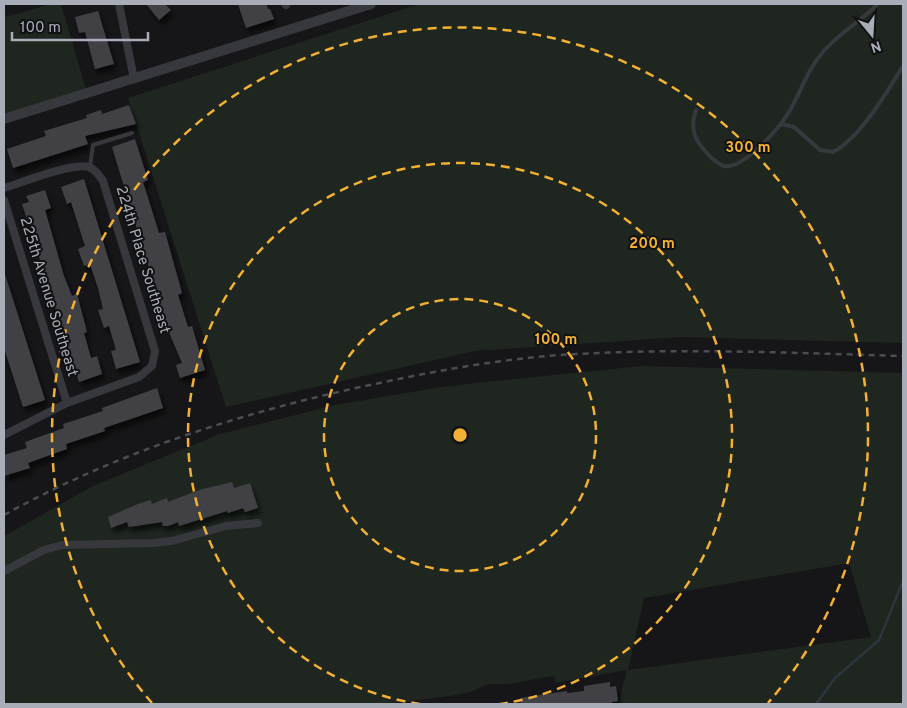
<svg xmlns="http://www.w3.org/2000/svg" width="907" height="708" font-family="Overpass,sans-serif">
<style>
.green{fill:#1e261f;fill-rule:evenodd}
.lines{fill:none;stroke-linecap:round;stroke-linejoin:round}
.stream{stroke:#2c353c;stroke-width:2.5}
.building{fill:#404145;filter:url(#shadow)}
.service{stroke:#37383d;stroke-width:4}
.minor{stroke:#37383d;stroke-width:8}
.tertiary{stroke:#37383d;stroke-width:10}
.rail{stroke:#4a4c52;stroke-width:2.5;stroke-dasharray:6 5;stroke-linecap:butt}
.ring{fill:none;stroke:#f2b134;stroke-width:2.5;stroke-dasharray:9 6}
.labels{text-anchor:middle;dominant-baseline:central;stroke-width:4;stroke-linejoin:round;paint-order:stroke}
.street-label{font-size:15px;fill:#a8adb8;stroke:#111113}
.centre{fill:#f2b134;stroke:#111113;stroke-width:2.5}
.ring-label{font-size:15px;text-anchor:middle;font-weight:bold;fill:#f2b134;stroke:#111113;stroke-width:4;stroke-linejoin:round;paint-order:stroke}
</style>
<defs>
<filter id="shadow"><feDropShadow dx="3" dy="5.5" stdDeviation="2.5" flood-color="#0009"/></filter>
</defs>
<rect width="100%" height="100%" fill="#161618"/>
<!-- green -->
<path class="green" d="M51,4H61L86,89L4,115V7L6,17Z
M419,4H903V343L681,337L475,351L226,407L128,98Z
M641,366L903,373V704H618L627,670L555,683L554,676L508,684H488L468,693L450,696L384,704H4V536L95,485L220,434L335,405L448,386ZM849,563L871,637L628,670L644,598Z"/>
<g class="lines">
<!-- stream -->
<path class="stream" d="M816,704L835,678L879,640L903,581"/>
</g>
<!-- building -->
<path class="building" d="M146,4H165L171,10L159,20Z
M238,4H266L268,9H270L274,19L246,28Z
M98,11L114,64L95,69L85,32L79,33L75,17Z
M129,105L136,124L85,136L88,144L13,168L7,149L46,136L44,131L87,118L86,115L101,110L102,114Z
M135,139L148,180L143,182L149,201L159,233L165,232L182,293L178,295L188,327L192,326L205,370L180,378L176,365L182,363L168,330L112,147Z
M84,179L140,362L116,369L111,351L116,350L109,326L104,328L98,310L103,309L98,288L90,264L84,266L78,249L85,246L71,202L67,204L61,187Z
M45,190L51,208L45,210L64,276L72,296L77,294L87,332L84,333L91,358L97,356L102,374L79,382L22,204L29,202L26,196Z
M4,271L45,400L23,407L4,348Z
M157,388L163,408L104,428L105,431L66,444L67,449L28,463L30,468L4,476V455L27,448L25,442L64,428L63,424L103,411L102,408Z
M232,482L234,488L250,483L258,508L245,512L243,508L228,513L227,511L179,526L178,522L168,526H163L162,522L129,527L127,522L111,528L108,517L138,504L151,500L152,504L167,498L168,502L199,490Z
M610,682V687L616,686L618,701L612,702V704H521L520,698L567,691V693L584,691V686Z"/>
<g class="lines">
<!-- service -->
<path class="service" d="M696,110C691,123 693,136 701,146C707,153 714,163 724,166C743,170 780,127 789,112C801,92 807,70 823,52C839,33 861,21 878,4
M781,124L794,127L820,150L833,152C860,138 887,92 903,66
M90,167L93,145L132,133"/>
<!-- minor -->
<path class="minor" d="M119,4L134,79
M285,4L286,5
M4,188C21,183 73,162 89,167C96,170 99,175 103,181L155,351L152,366L139,377L67,403L4,435
M4,200L67,403
M4,571L44,550L62,545L154,543L172,541L226,526L258,523"/>
<!-- tertiary -->
<path class="tertiary" d="M4,119L371,4"/>
<!-- rail -->
<path class="rail" d="M4,515C123,449 256,408 389,381C451,368 514,357 578,354C686,348 795,353 903,356"/>
</g>
<!-- distance rings -->
<g class="ring">
<circle cx="460" cy="435" r="136"/>
<path d="M420 704A272 272 0 1 1 500 704"/>
<path d="M152 703A408 408 0 1 1 768 703"/>
</g>
<g class="labels">
<!-- street labels -->
<g class="street-label">
<text transform="translate(142 260) rotate(73)">224th Place Southeast</text>
<text transform="translate(48 297) rotate(73)">225th Avenue Southeast</text>
</g>
</g>
<circle cx="460" cy="435" r="8" class="centre"/>
<g class="ring-label">
<text x="748" y="152">300 m</text>
<text x="652" y="248">200 m</text>
<text x="556" y="344">100 m</text>
</g>
<!-- border -->
<rect width="907" height="708" fill="none" stroke="#a8adb8" stroke-width="10"/>
<!-- north arrow -->
<g transform="translate(872 35) rotate(162)" stroke="#111113" stroke-width="4" paint-order="stroke">
<path d="M0-4L9 19L0 12L-9 19Z" fill="#a8adb8"/>
<text y="-8" font-size="14" font-weight="bold" text-anchor="middle" fill="#a8adb8">N</text>
</g>
<!-- scale -->
<path d="M12 32v8h136v-8" fill="none" stroke="#a8adb8" stroke-width="2.5"/>
<text x="20" y="32" font-size="15" fill="#a8adb8" stroke="#111113" stroke-width="4" paint-order="stroke">100 m</text>
</svg>
